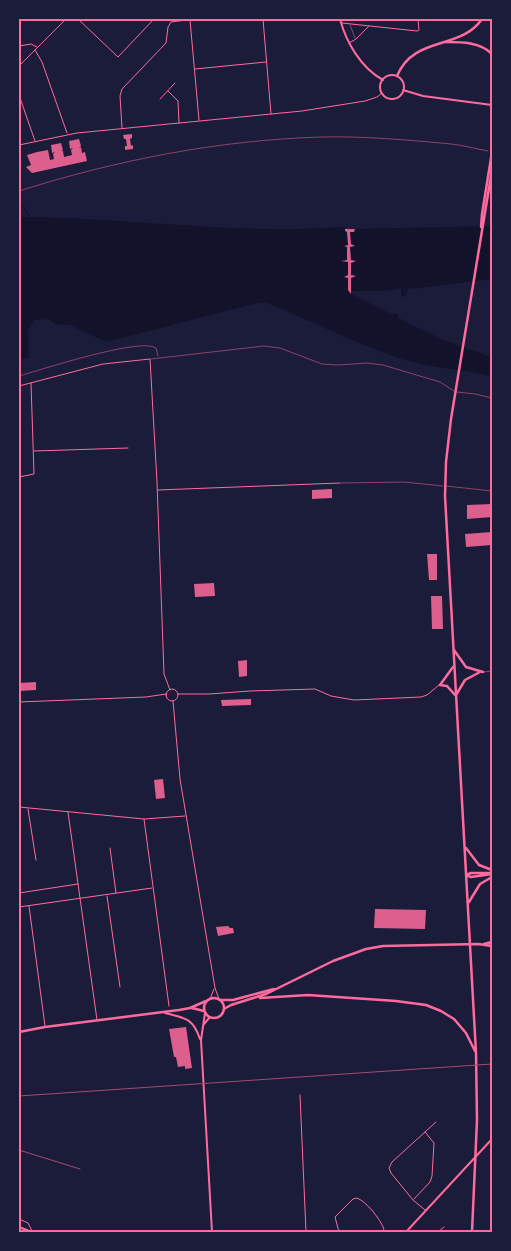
<svg xmlns="http://www.w3.org/2000/svg" width="511" height="1251" font-family="Ubuntu,sans-serif">
<style>
.water{fill:#12122b}
.lines{fill:none;stroke-linecap:round;stroke-linejoin:round}
.stream{stroke:#12122b;stroke-width:1}
.building{fill:#dd5f8e}
.path{stroke:#ff6b9d;stroke-width:0.5}
.service{stroke:#ff6b9d;stroke-width:0.5}
.minor{stroke:#ff6b9d;stroke-width:1}
.tertiary{stroke:#ff6b9d;stroke-width:2}
.primary{stroke:#ff6b9d;stroke-width:2.5}
.rail{stroke:#a44b75;stroke-width:1}
.neatline{fill:none;stroke:#ff6b9d;stroke-width:2}
</style>
<rect width="100%" height="100%" fill="#1b1b3a"/>
<!-- water -->
<path class="water" d="M19,217C126,217 233,235 340,227H345V229H355L492,226V279L411,289L409,287L405,297L401,296V288L385,291H349L351,294L393,315L395,313L398,315L397,317C428,334 459,347 492,357V377C463,368 431,369 402,359C357,344 313,322 268,303H257L106,342L70,325L56,324L48,319L34,320L28,329L29,358L19,359Z"/>
<g class="lines">
<!-- stream -->
<path class="stream" d="M19,200L30,217"/>
</g>
<!-- building -->
<path class="building" d="M132,134V138L130,139L131,146L133,145V149L125,150V146H127L126,139H124L123,135Z
M79,139L81,146L79,148L81,147L82,153L85,152L87,161L32,173L26,167L31,165L27,155L37,152L48,150L50,160L54,159L53,154L55,152L52,153L51,145L61,143L63,150L61,151H63L64,157L72,155L71,150L73,148L70,149L69,141Z
M345,229H355L354,232H350L351,244L355,246L350,247L351,260L356,261L351,263V275L356,276L351,278V294L348,290V278L344,277L348,275V262L341,261L347,260V247L344,246L348,245L347,232L345,231Z
M332,489V498L312,499V490Z
M492,504V517L467,519V505Z
M492,532V545L466,547L465,534Z
M427,554H437V580H429Z
M214,583L215,596L195,597L194,584Z
M431,596H442L443,629H432Z
M247,660V676L239,677L238,661Z
M36,682V690L19,691V683Z
M251,699V705L222,706L221,700Z
M163,779L165,798L156,799L154,780Z
M375,909L426,910L425,929L374,928Z
M228,926L230,928H233L234,933L218,936L216,927Z
M186,1027L192,1068L185,1069V1066L178,1067L176,1057H174L169,1029Z"/>
<g class="lines">
<!-- path -->
<path class="path" d="M19,191C117,160 219,140 322,137C365,136 408,140 451,144C463,145 476,149 488,151
M19,376C40,370 141,337 156,348L158,356"/>
<!-- service -->
<path class="service" d="M350,25L355,38
M151,359L264,346L280,348L322,364L338,365L367,363L383,365L440,382L454,391
M457,392L475,394L492,398
M341,483L404,482L443,486
M446,486L492,491
M484,672L492,671"/>
<!-- minor -->
<path class="minor" d="M78,19L118,57L154,19
M263,19L271,114
M190,20L199,120
M342,23L417,31L419,30L418,19
M349,43L356,39L369,26
M19,46L31,44L37,47
M35,50L42,62L67,133
M19,66L66,19
M195,69L266,62
M168,91L178,101L179,123
M19,95L35,141
M160,99L175,83
M122,128L120,96L122,89L166,43L168,27L171,22L194,19
M19,145L77,133L302,111L365,101L377,97L382,93
M19,386L103,364L150,359L157,482L164,674L170,690
M34,451L128,448
M19,477L34,474L31,383
M158,490L340,483
M166 695a6 6 0 1 1 12 0a6 6 0 1 1-12 0Z
M178,694H209L250,691L315,689L331,696L354,700L421,697L427,695L439,685
M173,701L180,779L215,988L219,999
M19,702L146,697L166,694
M19,807L144,819L185,816
M28,809L36,860
M68,812L97,1020
M144,819L169,1006
M110,848L116,893
M19,893L78,884
M107,896L120,987
M29,906L45,1026
M19,907L152,888
M210,999L214,989
M19,1026V1031
M300,1095L306,1232
M490,1142L492,1146
M414,1199L430,1182L432,1176L434,1143L425,1132
M425,1210L413,1200L391,1173L389,1168L392,1162L436,1122
M19,1219L28,1223L32,1231
M339,1232L335,1217L353,1199L357,1198C367,1202 380,1219 384,1229L382,1232
M438,1232L444,1227"/>
<!-- tertiary -->
<path class="tertiary" d="M340,19C346,42 361,68 383,80
M380 87a12 12 0 1 1 24 0a12 12 0 1 1-24 0Z
M403,90L423,96L492,105
M165,1013C185,1018 193,1018 200,1039
M205,1013L201,1040L212,1232
M204,1024L210,1017
M19,1227L32,1232
M406,1232L492,1139"/>
<!-- primary -->
<path class="primary" d="M446,42C462,42 480,42 492,54
M397,76C414,35 460,51 482,19
M481,227L482,214L492,152
M454,650L466,667L483,672
M440,685L453,667
M440,685L447,686L455,695
M456,695L465,680L480,672
M466,848L479,865L492,870
M466,875L471,877L492,874
M466,875L471,873H491
M469,902L480,884L492,877
M484,944L492,942
M260,998L308,995L396,1001L426,1005L441,1011L454,1019L466,1033L475,1051
M204 1008a10 10 0 1 1 20 0a10 10 0 1 1-20 0Z
M220,1000H233L274,989
M192,1008L204,1011
M224,1009L231,1005L266,994L333,961L366,949L383,946L478,944L492,946
M19,1032L45,1027L179,1010L190,1008L206,1001
M472,1232L477,1120L476,1053L445,496L446,462L451,419L492,170"/>
<!-- rail -->
<path class="rail" d="M19,1096L492,1064
M19,1150L80,1169"/>
</g>
<!-- border -->
<rect width="511" height="1251" fill="none" stroke="#1b1b3a" stroke-width="40"/>
<rect x="20" y="20" width="471" height="1211" class="neatline"/>
</svg>
